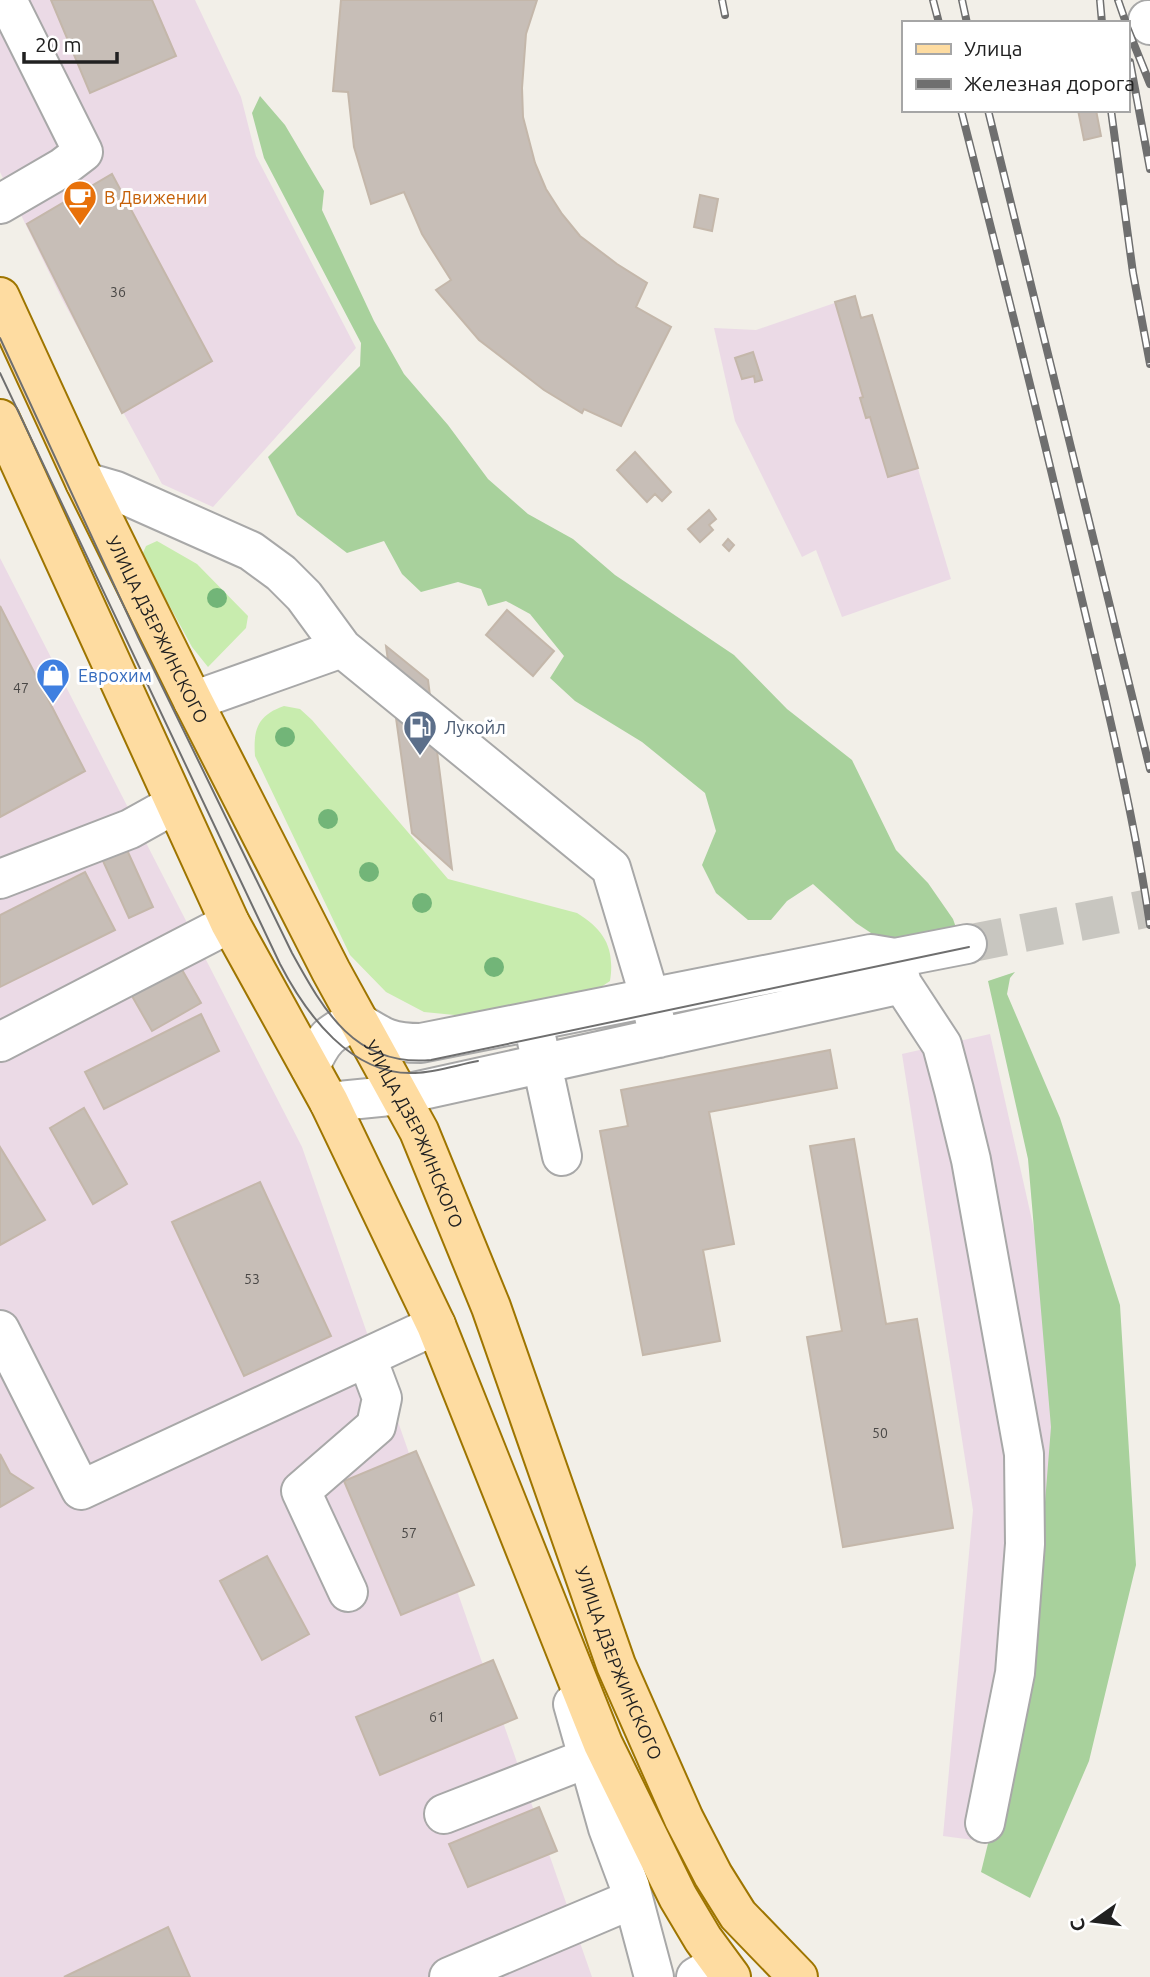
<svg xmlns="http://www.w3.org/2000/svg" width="1150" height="1977" font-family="Ubuntu,sans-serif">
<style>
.industrial{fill:#ebdae6}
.grass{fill:#c8ecae}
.forest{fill:#a8d19c}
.building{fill:#c7beb7;stroke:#c4b7aa;stroke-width:2}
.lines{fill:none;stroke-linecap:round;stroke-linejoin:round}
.minor-tunnel{stroke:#c8c6c0;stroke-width:38;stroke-dasharray:38 19;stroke-linecap:butt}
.minor-casing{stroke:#a8a8a8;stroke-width:42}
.major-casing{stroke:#9e7500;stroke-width:42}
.minor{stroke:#fff;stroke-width:38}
.major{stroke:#fedca1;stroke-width:38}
.tram{stroke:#6f6f6f;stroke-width:2}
.rail-casing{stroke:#6f6f6f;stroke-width:8}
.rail{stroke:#fff;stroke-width:5;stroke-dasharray:16;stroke-linecap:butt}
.tree{fill:#72b578}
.labels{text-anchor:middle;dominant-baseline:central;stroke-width:6;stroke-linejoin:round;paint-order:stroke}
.number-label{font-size:14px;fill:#4a4846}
.food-label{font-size:18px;fill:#c56008;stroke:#fff;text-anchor:start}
.street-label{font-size:18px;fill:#212121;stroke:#fff}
.shop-label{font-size:18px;fill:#366cbe;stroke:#fff;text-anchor:start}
.service-label{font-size:18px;fill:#4e5e75;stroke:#fff;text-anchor:start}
</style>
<rect width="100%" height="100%" fill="#f2efe8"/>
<!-- industrial -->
<path class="industrial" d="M0,0H195L241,97L256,156L356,348L213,507L162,484L62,299L0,172Z
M855,296L861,318L872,315L951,579L842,617L816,550L802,557L735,421L714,328L756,330Z
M0,558L302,1147L592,1977H0Z
M990,1034L1068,1380L993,1823L973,1840L943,1836L973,1510L902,1054Z"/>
<!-- grass -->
<path class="grass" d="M157,541L197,564L248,616L246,628L208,667L192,647L142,555L146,546Z
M284,706L300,709L312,720L448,879L577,913C605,930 615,949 610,981L592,993L475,1017L424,1012L386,992L350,955L255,756C253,729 258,715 284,706Z"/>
<!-- forest -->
<path class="forest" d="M260,96L285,125L324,191L322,210L374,321L404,374L448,425L488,479L528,514L573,539L615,575L734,655L787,709L852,760L896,850L928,883L953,919L960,939L895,949L856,923L813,884L787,901L771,920H748L716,893L702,865L716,831L705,793L642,742L575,701L550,678L564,656L530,614L506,601L488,606L481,589L458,582L421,592L402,574L384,541L347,553L297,515L268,457L360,366L361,343L264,158L252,113Z
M1015,972L1010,978L1007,994L1060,1118L1120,1305L1136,1565L1089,1761L1030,1898L981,1872L1032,1665L1051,1427L1028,1159L988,981Z"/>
<!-- building -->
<path class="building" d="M51,0H152L176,56L90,93Z
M341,0H537L526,34L522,88L523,117L535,163L546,189L562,214L580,236L617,264L647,283L636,307L671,327L621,426L584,409L582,413L544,390L479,340L436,290L451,280L422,234L404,192L371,204L354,147L348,92L333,91Z
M1078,110H1096L1101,136L1084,140Z
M112,174L212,361L122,413L27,224Z
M700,195L718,199L712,231L694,227Z
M855,296L861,318L872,315L918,468L888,477L870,417L866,418L860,398L863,397L835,302Z
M753,352L762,380L755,382L754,376L742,379L735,358Z
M635,452L671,492L662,501L655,494L647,502L617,470Z
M709,510L716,519L709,525L713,530L700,542L688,529Z
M728,539L734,545L729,551L723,545Z
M0,606L85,771L0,817Z
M507,610L554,651L533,676L486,635Z
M386,646L428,680L452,869L412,833Z
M127,850L153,907L129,918L103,861Z
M85,872L115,930L0,987V915Z
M177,961L201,1003L152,1031L128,989Z
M201,1014L219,1051L104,1109L85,1072Z
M830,1050L837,1088L709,1112L734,1244L703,1250L720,1341L643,1355L600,1131L628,1126L621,1090Z
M84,1108L127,1184L93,1204L50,1128Z
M854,1139L886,1324L917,1319L953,1528L843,1547L807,1337L842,1331L810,1146Z
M0,1147L45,1220L0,1245Z
M260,1182L331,1336L244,1376L172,1222Z
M416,1451L474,1585L401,1615L344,1481Z
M0,1454L10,1473L33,1488L0,1507Z
M267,1556L309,1634L262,1660L220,1581Z
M493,1660L517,1718L380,1775L356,1717Z
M539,1807L557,1851L468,1887L449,1844Z
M168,1927L190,1977H64Z"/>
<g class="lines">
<!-- minor-tunnel -->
<path class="minor-tunnel" d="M967,944L1150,908"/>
<!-- minor casing -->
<g class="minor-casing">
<path id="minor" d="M1148,20L1150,25
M0,204L62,168L83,152L7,0
M85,482L116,491L251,551L281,573L304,596L342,648
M193,701L342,648L611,868L650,998L659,1038
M0,879L130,829L175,804
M895,958L902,984L942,1045L954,1090L971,1160L1024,1454L1025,1544L1015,1673L985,1823
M537,1041L562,1156
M0,1042L230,923
M310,1067C322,1040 330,1030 358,1022C383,1038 391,1043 421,1043L871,954L895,958L967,944
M329,1102L400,1095L902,984
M0,1330L81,1490L436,1325
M348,1592L301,1491L376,1426L382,1398L367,1358
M573,1704L608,1828L630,1887L654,1977
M444,1814L588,1758
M449,1977L633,1899
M696,1977L720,1963"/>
</g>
<!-- major casing -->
<g class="major-casing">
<g id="major">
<path id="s1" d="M0,297L85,482L193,701L331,971L419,1131L491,1307L616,1665L684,1819L713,1875L738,1915L798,1977"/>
<path d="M0,419L230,923L329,1102L436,1325L603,1744L678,1897L703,1939L731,1977"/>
</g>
</g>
<!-- minor -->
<use href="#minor" class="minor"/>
<!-- major -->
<use href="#major" class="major"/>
<!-- tram -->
<path class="tram" d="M0,338L139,639L292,953C324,1011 355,1067 431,1060L969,947
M0,373L280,964C306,1014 351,1076 415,1073C436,1072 457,1065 478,1061"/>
<!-- rail casing -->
<g class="rail-casing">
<path id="rail" d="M722,0L725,15
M933,0L939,23
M962,0L967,23
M1100,0L1102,23
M1118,0L1126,23
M1127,27L1150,84
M1130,62L1150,169
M961,110C1003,274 1044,439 1083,604C1108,710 1134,816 1150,925
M988,110L1150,769
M1111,110L1133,273L1150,364"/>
</g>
<!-- rail -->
<use href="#rail" class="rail"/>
</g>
<!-- trees -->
<g class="tree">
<circle cx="217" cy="598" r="10"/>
<circle cx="285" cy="737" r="10"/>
<circle cx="328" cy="819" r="10"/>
<circle cx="369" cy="872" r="10"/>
<circle cx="422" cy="903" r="10"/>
<circle cx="494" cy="967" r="10"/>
</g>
<!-- icons -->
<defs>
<g id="cafe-pin" transform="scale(1.75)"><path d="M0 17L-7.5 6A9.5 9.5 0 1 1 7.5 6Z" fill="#e8710a" stroke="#fff"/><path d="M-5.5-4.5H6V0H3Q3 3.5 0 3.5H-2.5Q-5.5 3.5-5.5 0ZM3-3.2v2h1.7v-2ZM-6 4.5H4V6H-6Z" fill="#fff"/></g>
<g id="shop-pin" transform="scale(1.75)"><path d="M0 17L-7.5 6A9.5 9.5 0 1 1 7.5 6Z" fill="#3f7fe0" stroke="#fff"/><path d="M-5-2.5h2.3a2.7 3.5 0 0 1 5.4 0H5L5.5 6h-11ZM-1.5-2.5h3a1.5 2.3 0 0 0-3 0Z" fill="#fff"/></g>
<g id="fuel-pin" transform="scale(1.75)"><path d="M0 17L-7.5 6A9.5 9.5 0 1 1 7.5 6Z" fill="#5c6f8a" stroke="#fff"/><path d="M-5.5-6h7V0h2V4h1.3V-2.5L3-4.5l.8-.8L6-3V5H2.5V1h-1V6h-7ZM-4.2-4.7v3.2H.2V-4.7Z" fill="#fff"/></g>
</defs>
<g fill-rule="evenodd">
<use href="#cafe-pin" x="80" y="197"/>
<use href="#shop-pin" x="53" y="675"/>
<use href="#fuel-pin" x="420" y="727"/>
</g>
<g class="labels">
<!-- number labels -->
<g class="number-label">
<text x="118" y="292">36</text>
<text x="21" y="688">47</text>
<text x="252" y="1279">53</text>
<text x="880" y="1433">50</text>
<text x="409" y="1533">57</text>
<text x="437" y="1717">61</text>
</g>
<!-- food labels -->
<g class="food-label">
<text x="104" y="197">В Движении</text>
</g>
<!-- street labels -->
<g class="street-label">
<text stroke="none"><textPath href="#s1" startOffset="368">УЛИЦА ДЗЕРЖИНСКОГО</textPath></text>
<text stroke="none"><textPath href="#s1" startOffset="934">УЛИЦА ДЗЕРЖИНСКОГО</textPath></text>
<text stroke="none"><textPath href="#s1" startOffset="1502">УЛИЦА ДЗЕРЖИНСКОГО</textPath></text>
</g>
<!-- shop labels -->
<g class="shop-label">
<text x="78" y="675">Еврохим</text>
</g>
<!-- service labels -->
<g class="service-label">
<text x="444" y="727">Лукойл</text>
</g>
</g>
<!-- legend -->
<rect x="902" y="21" width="228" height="91" fill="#ffffff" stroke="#a6a6a6" stroke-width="2"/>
<rect x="916" y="44" width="35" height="10" fill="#fedca1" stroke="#a6a6a6" stroke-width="2"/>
<text x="964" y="56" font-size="21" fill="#212121">Улица</text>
<rect x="916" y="79" width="35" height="10" fill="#6f6f6f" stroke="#a6a6a6" stroke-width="2"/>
<text x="964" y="91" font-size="21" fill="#212121">Железная дорога</text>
<!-- north arrow -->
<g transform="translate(1094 1921) rotate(256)" stroke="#ffffff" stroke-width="5" paint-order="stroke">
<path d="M0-5L12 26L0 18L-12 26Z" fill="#212121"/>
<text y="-10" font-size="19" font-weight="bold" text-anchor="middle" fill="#212121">С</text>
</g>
<!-- scale -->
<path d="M24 52v10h93v-10" fill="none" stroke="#212121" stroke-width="3.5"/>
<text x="35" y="52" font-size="21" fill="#212121" stroke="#ffffff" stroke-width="5" paint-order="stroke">20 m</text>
</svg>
